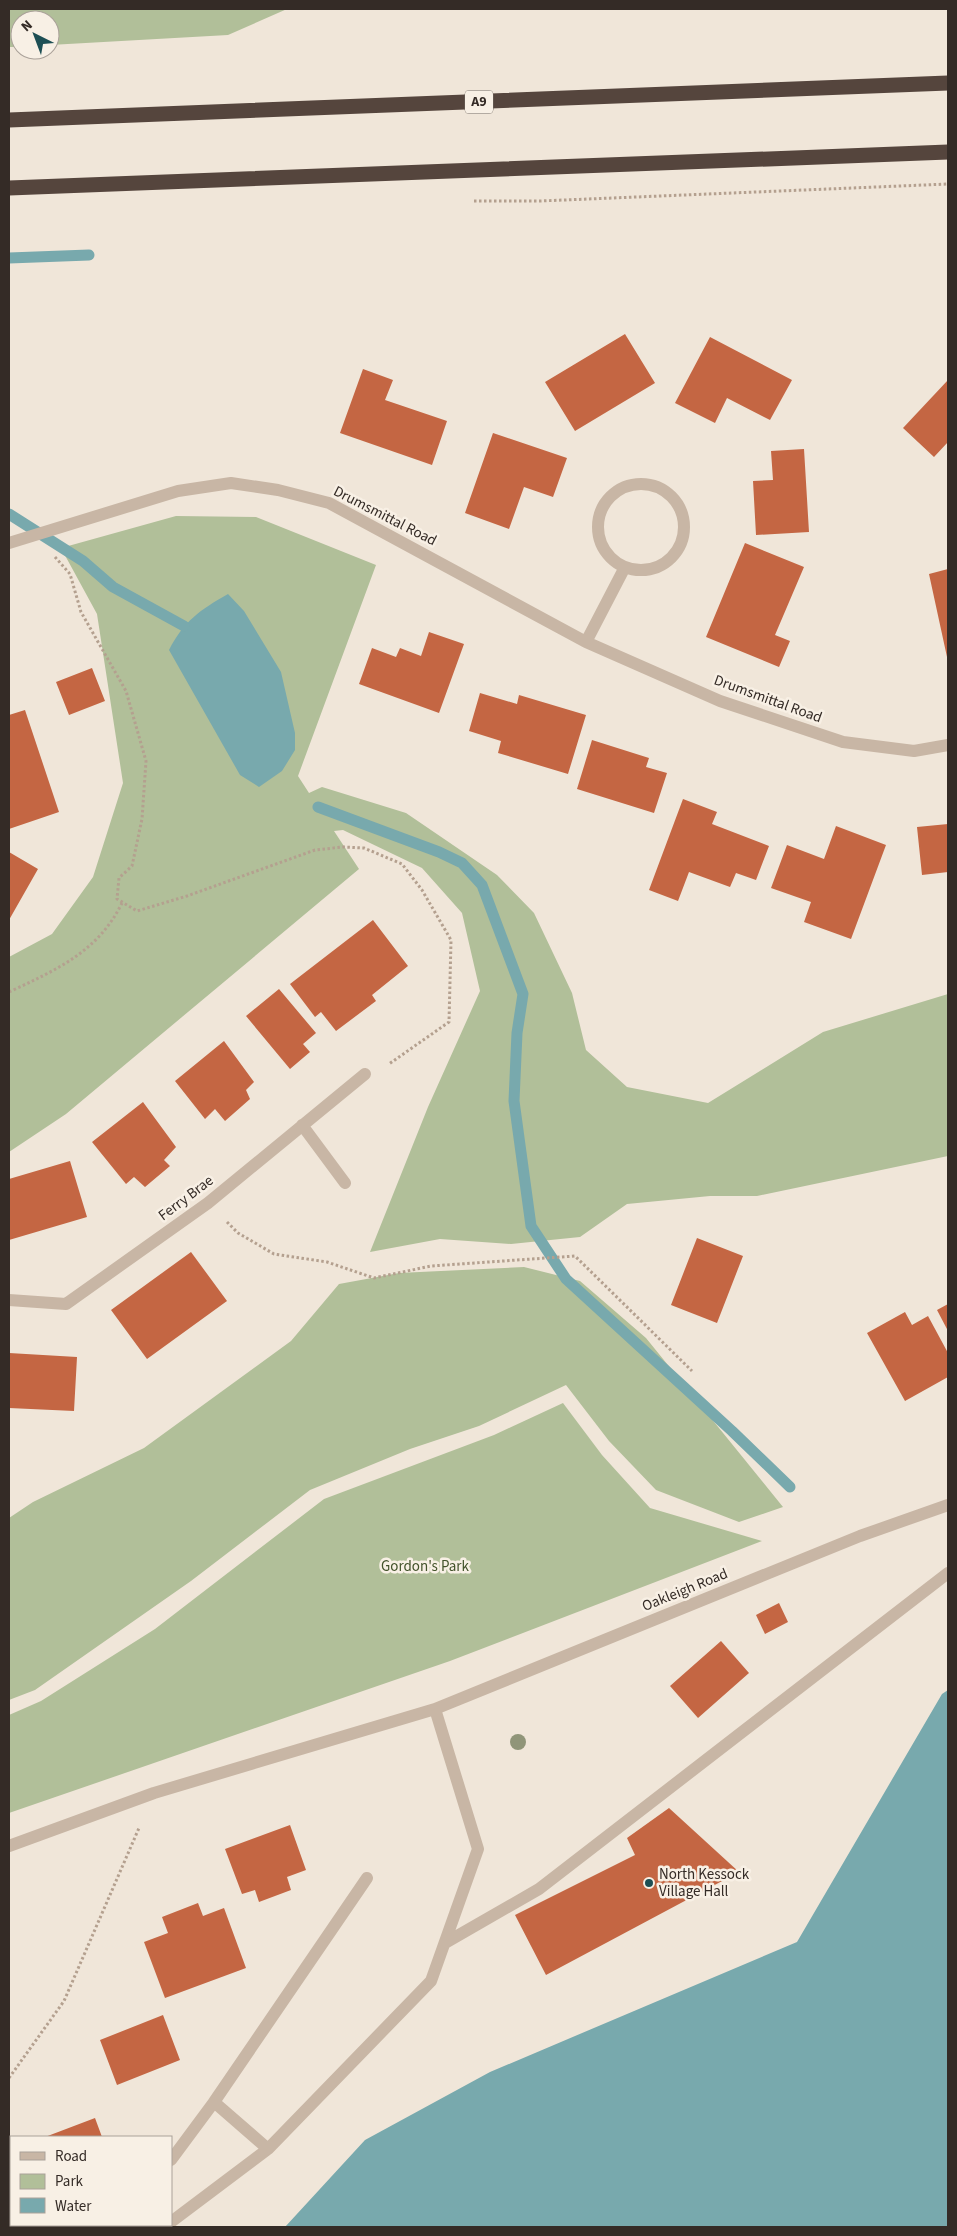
<svg xmlns="http://www.w3.org/2000/svg" width="957" height="2236" font-family="'Source Sans 3',sans-serif">
<style>
.green{fill:#b1bf99}
.water{fill:#78a9ad}
.lines{fill:none;stroke-linecap:round;stroke-linejoin:round}
.stream{stroke:#78a9ad;stroke-width:11}
.building{fill:#c46643}
.path{stroke:#b4a08f;stroke-width:3;stroke-dasharray:2.5 2.5;stroke-linecap:butt}
.minor{stroke:#c8b6a5;stroke-width:12}
.highway{stroke:#55453d;stroke-width:15}
.tree{fill:#909579}
.poi-dot{fill:#1d4f54;stroke:#f8f0e5;stroke-width:2}
.labels{text-anchor:middle;dominant-baseline:central;stroke-width:5;stroke-linejoin:round;paint-order:stroke}
.shield{fill:#f8f0e5;stroke:#6f665f;stroke-width:1}
.shield-label{font-size:14px;font-weight:bold;fill:#342b26}
.street-label{font-size:15px;fill:#342b26;stroke:#f8f0e5}
.park-label{font-size:15px;fill:#42522a;stroke:#f8f0e5}
.poi-label{font-size:15px;fill:#342b26;stroke:#f8f0e5;text-anchor:start}
</style>
<rect width="100%" height="100%" fill="#f0e6d9"/>
<!-- green -->
<path class="green" d="M9,9H287L228,35L50,45V20H20V47H9Z
M176,516L256,517L376,565L298,776L309,793L322,787L406,813L497,875L534,913L572,993L586,1050L627,1087L708,1103L823,1032L948,994V1156L757,1196H710L627,1204L580,1237L511,1244L440,1239L370,1252L428,1107L480,991L462,913L422,868L343,830L334,831L359,869L66,1114L9,1152V957L52,934L93,877L123,783L97,614L61,548Z
M524,1267L580,1281L646,1338L783,1507L739,1522L656,1490L609,1441L566,1385L479,1426L410,1449L310,1490L191,1581L35,1690L9,1700V1518L33,1502L144,1448L291,1341L339,1284L399,1273Z
M563,1403L602,1455L650,1508L762,1541L450,1661L9,1813V1715L41,1701L155,1629L324,1499L494,1435Z"/>
<!-- water -->
<path class="water" d="M228,594L244,611L281,672L295,733V750L282,771L259,787L240,775L169,650C184,621 200,610 228,594Z
M948,1690V2227H285L365,2140L490,2072L797,1942L942,1694Z"/>
<g class="lines">
<!-- stream -->
<path class="stream" d="M9,258L89,255
M9,514L83,561L113,587L184,626
M318,807L439,852L462,863L482,885L523,994L517,1033L514,1101L531,1226L566,1279L732,1431L790,1487"/>
</g>
<!-- building -->
<path class="building" d="M625,334L655,383L575,431L545,382Z
M710,337L792,380L770,420L727,398L715,423L675,403Z
M363,369L393,380L385,400L447,421L432,465L340,433Z
M948,380V442L934,457L903,428Z
M493,433L567,458L553,497L524,487L509,529L465,513Z
M804,449L809,532L756,535L753,481L773,480L771,451Z
M745,543L804,567L775,635L790,641L779,667L706,637Z
M948,569V657H947L929,574Z
M429,632L464,644L439,713L359,684L372,648L396,657L400,648L421,656Z
M92,668L105,701L69,715L56,682Z
M480,693L517,704L519,695L586,715L568,774L498,753L501,741L469,731Z
M25,710L59,812L9,829V715Z
M592,740L649,758L646,767L667,773L654,813L577,789Z
M683,799L717,812L712,824L769,846L756,880L736,873L730,887L689,872L678,901L649,890Z
M948,824V872L922,875L917,827Z
M836,826L886,845L851,939L804,922L811,902L771,888L787,845L824,859Z
M9,852L38,869L9,920Z
M373,920L408,966L372,995L376,1001L336,1031L321,1012L315,1017L290,984Z
M279,989L316,1033L303,1044L310,1052L290,1069L246,1016Z
M224,1041L254,1082L246,1090L250,1099L225,1121L215,1109L205,1119L175,1081Z
M143,1102L176,1147L164,1160L170,1166L145,1187L134,1177L126,1184L92,1142Z
M70,1161L87,1217L9,1240V1179Z
M697,1238L743,1256L717,1323L671,1305Z
M191,1252L227,1301L147,1359L111,1310Z
M948,1304V1331L937,1310Z
M905,1312L912,1325L928,1316L948,1353V1377L905,1401L867,1333Z
M9,1353L77,1357L74,1411L9,1408Z
M779,1603L788,1622L765,1634L756,1615Z
M721,1641L749,1673L698,1718L670,1686Z
M669,1808L739,1872L546,1975L515,1915L635,1855L627,1838Z
M290,1825L306,1870L287,1877L291,1890L259,1902L255,1890L242,1894L225,1849Z
M198,1903L203,1916L224,1908L246,1968L165,1998L144,1942L168,1933L162,1917Z
M163,2015L180,2060L117,2085L100,2040Z
M95,2118L102,2137H45Z"/>
<g class="lines">
<!-- path -->
<path class="path" d="M474,201H540L948,184
M55,557L70,574L81,612L126,691L146,761L142,819L132,866L119,878L117,899L137,911L187,896L315,850L343,847L364,848L402,864L422,890L451,940L449,1022L389,1064
M9,992C56,970 98,952 122,903
M227,1222L238,1233L274,1254L327,1262L374,1278L431,1266L575,1256L692,1371
M9,2078L64,2001L139,1828
M9,2226V2227"/>
<!-- minor -->
<path class="minor" d="M598 527a43 43 0 1 1 86 0a43 43 0 1 1-86 0Z
M9,543L178,491L231,483L278,490L329,503L586,642L720,701L843,742L914,751L948,745
M586,642L625,567
M302,1125L345,1183
M9,1300L66,1304L208,1203L365,1074
M9,1846L154,1793L435,1709L860,1536L948,1505
M445,1943L539,1889L948,1573
M214,2102L367,1878
M171,2160L214,2102L268,2149
M171,2222L268,2149L431,1981L478,1849L435,1709"/>
<!-- highway -->
<path class="highway" d="M9,120L948,83
M9,188L948,152"/>
</g>
<!-- trees -->
<circle class="tree" cx="518" cy="1742" r="8"/>
<!-- markers -->
<circle class="poi-dot" cx="649" cy="1883" r="5"/>
<g class="labels">
<!-- shield labels -->
<rect class="shield" x="465" y="90.5" width="28" height="23" rx="4"/>
<g class="shield-label">
<text x="479" y="102">A9</text>
</g>
<!-- street labels -->
<g class="street-label">
<text transform="translate(385 516) rotate(27)">Drumsmittal Road</text>
<text transform="translate(768 699) rotate(20)">Drumsmittal Road</text>
<text transform="translate(186 1198) rotate(-37)">Ferry Brae</text>
<text transform="translate(685 1590) rotate(-22)">Oakleigh Road</text>
</g>
<!-- park labels -->
<g class="park-label">
<text x="425" y="1566">Gordon's Park</text>
</g>
<!-- poi labels -->
<g class="poi-label">
<text x="659" y="1874">North Kessock<tspan x="659" dy="17">Village Hall</tspan></text>
</g>
</g>
<!-- border -->
<rect width="957" height="2236" fill="none" stroke="#342b26" stroke-width="20"/>
<!-- legend -->
<rect x="10" y="2136" width="162" height="90" fill="#f8f0e5" stroke="#aaa199"/>
<rect x="20" y="2152" width="25" height="8" fill="#c8b6a5" stroke="#aaa199"/>
<text x="55" y="2161" font-size="15" fill="#342b26">Road</text>
<rect x="20" y="2174" width="25" height="15" fill="#b1bf99" stroke="#aaa199"/>
<text x="55" y="2186" font-size="15" fill="#342b26">Park</text>
<rect x="20" y="2198" width="25" height="15" fill="#78a9ad" stroke="#aaa199"/>
<text x="55" y="2211" font-size="15" fill="#342b26">Water</text>
<!-- north arrow -->
<g transform="translate(35 35) rotate(318)"><circle r="24" fill="#f8f0e5" stroke="#aaa199"/>
<path d="M0-4L9 19L0 12L-9 19Z" fill="#1d4f54"/>
<text y="-8" font-size="14" font-weight="bold" text-anchor="middle" fill="#342b26">N</text>
</g>
</svg>
